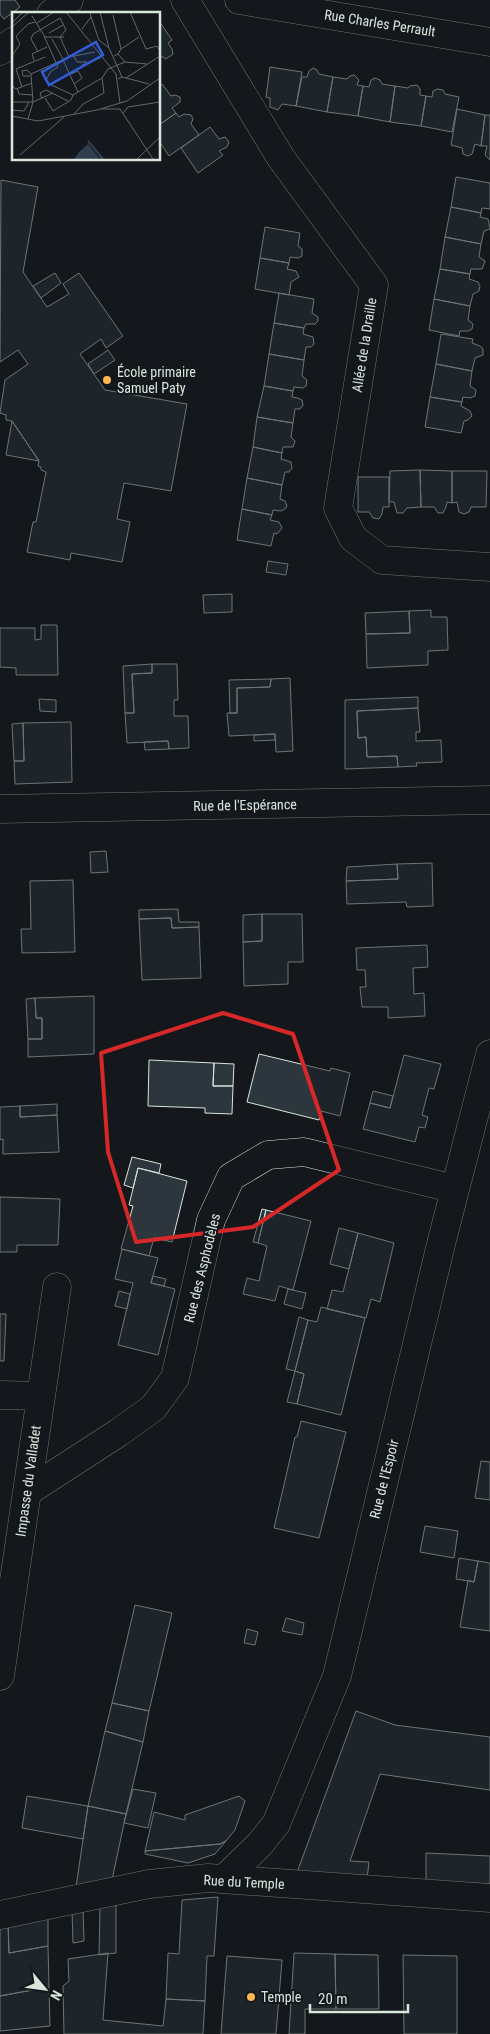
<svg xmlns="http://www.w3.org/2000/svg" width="490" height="2034" font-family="'Roboto Condensed',sans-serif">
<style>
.building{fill:#2c363c;stroke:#d8e6dc}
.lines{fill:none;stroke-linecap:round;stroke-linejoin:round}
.minor-casing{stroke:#d8e6dc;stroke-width:29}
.minor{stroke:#14181c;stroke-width:28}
.marked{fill:none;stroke:#d62828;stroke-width:4;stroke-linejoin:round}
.poi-dot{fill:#ffb74d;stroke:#14181c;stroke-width:2}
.labels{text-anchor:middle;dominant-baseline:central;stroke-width:4;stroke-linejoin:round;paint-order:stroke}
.street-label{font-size:14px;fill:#d8e6dc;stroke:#14181c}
.poi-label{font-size:14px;fill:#d8e6dc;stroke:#14181c;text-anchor:start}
.inset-river{fill:none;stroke:#2f3f4d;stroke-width:2.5}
.inset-road{fill:none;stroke:#626a69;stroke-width:1}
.view{fill:#305dd8;fill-opacity:0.15;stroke:#305dd8;stroke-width:2.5}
.inset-edge{fill:none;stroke:#d8e6dc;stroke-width:2.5}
</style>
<rect width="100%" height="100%" fill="#14181c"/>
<!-- building -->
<path class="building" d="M0,0H15L20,7L4,19L0,14Z
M159,21L172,40L168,43L172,49L173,54L166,59L159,55Z
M270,67L302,72L296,106L282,104L278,110L270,107V98L266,97Z
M313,68L317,70L319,74L333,77L327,112L296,106L302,77H307L309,71Z
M354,75L359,80L357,85L363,86L358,116L327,112L333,77L347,79L350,76Z
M375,78L380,80L382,84L395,86L390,122L358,116L363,86L369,87L371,80Z
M162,84L171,96L175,95L180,97V102L172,108L176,113L159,125V86Z
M417,85L420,89V95L426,96L421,126L390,122L395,86L408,88L410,86Z
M437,89L443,90L445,94L459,97L452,132L421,126L426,96L432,97L433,91Z
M457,109L485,115L481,146L475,144L472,154L468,156L463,154L462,148L451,145Z
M176,113L179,117L184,114L191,115L193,119L191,124L199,135L169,156L159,141V125Z
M485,115H490V160L485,155L487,146H481Z
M210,127L219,139L225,137L229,142L227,147L219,151L223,155L198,173L181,148Z
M456,177L490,183V209L482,208L481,213L451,207Z
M1,180L38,187L23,272L47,307L69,294L63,284L79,273L123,336L106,348L101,339L80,354L105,390L187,404L171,491L124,483L117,519L130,522L122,562L71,553L70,560L27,552L33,522H36L46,472L41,470V467L38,466L39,461L12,421L6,420V415L0,413L5,380L28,364L18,350L0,362Z
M451,207L481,213L480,217L488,219L490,229L484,231L481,244L445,237Z
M265,227L300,233L298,246L302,249V256L298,258L290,257L289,263L260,258Z
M445,237L481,244L479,257L485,261L482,269H471L470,274L440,269Z
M260,258L289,263L287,269L296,271L299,277L291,282L289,295L255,289Z
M440,269L470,274L469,279L478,282L480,286L479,291L473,294L470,306L434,299Z
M55,273L61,283L41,298L33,286Z
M279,293L314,299L312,313L318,317V321L315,324H306L304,328L274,323Z
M434,299L470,306L468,320L473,324L472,329L468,331H460L459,336L429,330Z
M274,323L304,328L303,334L313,337L314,344L311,347H306L304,360L269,354Z
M441,334L473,339L472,343L480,346L483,349V355L475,358L472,371L436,364Z
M108,350L115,360L94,374L88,364Z
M269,354L304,360L302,376L307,380L306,386L303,388L294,387L293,391L264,386Z
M436,364L472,371L470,386L476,390L475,396L470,398L463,397L462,402L430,397Z
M264,386L293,391L292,397L298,398L302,400L303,405L300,409H295L293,423L257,417Z
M430,397L462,402L461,406L470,411L472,416L468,420L464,421L461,433L425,427Z
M257,417L293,423L291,437L295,441L293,447H283L282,453L253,447Z
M12,421L39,461L6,455Z
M253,447L282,453L281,459L291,462L292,468L289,472H285L282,485L247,478Z
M420,470L421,507L407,508L403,513H397L394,502H389L390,471Z
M420,470L452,471V503L447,502L446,507L443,513H438L434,507H421Z
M452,471H487L486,507H471L469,512L464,514L459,512L457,502L452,503Z
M358,477H389V507H383L382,514L379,519L373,518L369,512H358Z
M247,478L282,485L280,499L285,501L287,506L285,509L281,511L273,510L272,515L242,509Z
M242,509L272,515L270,520L279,522L282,528L277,534L274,533L271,546L237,540Z
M268,561L288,564L286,575L266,572Z
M232,594V612L204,613L203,595Z
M431,610V617H447L448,650L428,651V665L367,668L366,634L410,633L409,611Z
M409,611L410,633L366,634L365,613Z
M41,625H57L58,675H16V668L0,667V628H35V640L41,639Z
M152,664H177L178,700H174V716H188L189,748L169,749L168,741L127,743L125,713H134L132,674L152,673Z
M152,664V673L132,674L134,713H125L123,666Z
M290,678L293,751L276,752L275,734L229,736L227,713H237V688L270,687L271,679Z
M271,679L270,687L237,688V713H230L229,680Z
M418,697V708L357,711L358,738L366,737L367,757L397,756L398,767L345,769V700Z
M39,699L56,700V712L40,711Z
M418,708L420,732H416V741L441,740L442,762L416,763L417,766L398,767L397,756L367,757L366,737L358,738L357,711Z
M71,722L72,782L15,784L14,761H24L23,723Z
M23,723L24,761H14L12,724Z
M275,734V740L254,741V735Z
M168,741L169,749L145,750L144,742Z
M106,851L108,872L91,873L90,852Z
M432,863L433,906L407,907L406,902L347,904L346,881L398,879L397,864Z
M397,864L398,879L346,881L347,867Z
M73,880L75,952L22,953L21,929H31L30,881Z
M178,909L179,922H199V927L172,928L171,918L139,919V910Z
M262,914V941L243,942V915Z
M262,914H302L303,962H288V984L244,986L243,942L262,941Z
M171,918L172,928L199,927L201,978L142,980L139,919Z
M427,945L428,967L413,968L414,994L424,993L425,1016L388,1018V1007H362L360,987H366L365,970H357L356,948Z
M94,996V1054L28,1057V1039H42V1018H36L35,998Z
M35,998L36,1018H42V1039H28L26,999Z
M259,1054L330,1071L331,1068L350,1073L340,1116L321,1111L319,1120L247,1102Z
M404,1055L441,1064L434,1089L429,1088L422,1115L428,1117L425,1128L419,1127L415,1142L363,1129L370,1103L390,1108Z
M149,1060L214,1063L213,1086H233L232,1114L205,1113V1108L148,1106Z
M214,1063L234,1064L233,1086H213Z
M373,1091L393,1096L390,1108L370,1103Z
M57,1104V1115L20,1117V1106Z
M20,1106V1117L57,1115L59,1152L3,1154V1139L0,1140V1107Z
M132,1157L161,1164L159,1173L138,1168L133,1188L124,1185Z
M138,1168L187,1181L172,1242L154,1238L149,1256L121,1249L133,1206L129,1205Z
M0,1197L60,1199L58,1245H17V1252H0Z
M262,1209L266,1210L258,1243L253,1242Z
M266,1210L311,1221L293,1290L279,1286L275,1301L243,1294L247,1278L259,1281L267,1246L258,1243Z
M339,1228L358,1233L349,1269L330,1264Z
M358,1233L394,1243L380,1302L371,1299L366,1318L327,1309L332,1290L343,1292Z
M122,1249L158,1258L151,1283L175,1289L158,1355L118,1345L133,1283L115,1279Z
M153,1276L166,1279L164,1286L151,1283Z
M288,1289L306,1293L302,1309L284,1304Z
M119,1291L130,1294L127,1309L115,1306Z
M321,1307L365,1318L341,1415L297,1404L304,1374L295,1371L308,1320L317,1322Z
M0,1314H6L4,1361H0Z
M299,1317L308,1320L295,1371L286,1369Z
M295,1371L304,1374L297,1404L287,1402Z
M301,1421L346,1432L319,1538L274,1528L295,1437H297Z
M481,1461L490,1462V1500L475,1498Z
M425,1526L458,1531L454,1558L420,1552Z
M459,1558L478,1561L474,1582L456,1579Z
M478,1561L490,1563V1631L460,1627L468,1580L474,1582Z
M135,1605L172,1613L149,1711L112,1703Z
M286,1618L304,1623L302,1635L282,1631Z
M247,1629L258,1632L255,1645L244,1643Z
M112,1703L149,1711L143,1742L105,1731Z
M356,1711L395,1725L490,1737V1790L380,1774L350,1861L369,1862L367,1879L295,1878Z
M105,1731L143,1742L126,1814L88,1806Z
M133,1789L156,1793L148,1828L124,1823Z
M27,1796L88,1806L83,1839L22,1828Z
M239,1796L245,1801L235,1830L226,1841L220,1844L145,1851L154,1812L185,1820V1815Z
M88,1806L126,1814L112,1880L76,1887Z
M226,1841L215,1854L188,1863L145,1854V1851L220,1844Z
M426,1853L490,1856V1884L426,1881Z
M218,1897L214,1956H207L205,2001L166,1999L168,1953L179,1954L182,1900Z
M116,1905V1953L99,1955L100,1907Z
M83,1908L84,1941L73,1943L72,1910Z
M48,1914V1946L9,1953L8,1922Z
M8,1922L9,1953L48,1946L49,1987L0,1996V1924Z
M108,1953L103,2020L163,2026L166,1999L205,2001L203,2034H64L63,1986L69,1981L68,1959Z
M294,1953L335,1954L336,2009H305V2034H289Z
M335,1954L378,1955L379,2009H336Z
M403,1955L457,1956V2034H404Z
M227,1956L282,1960L276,2034H221Z
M49,1987L50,2026L0,2031V1996Z"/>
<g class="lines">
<!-- minor casing -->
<g class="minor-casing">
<path id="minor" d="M185,0L281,158L374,285L338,508L353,538L382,560L490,567
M239,0L490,42
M51,14L69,0
M0,51L14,41
M0,809L490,800
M0,1395L41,1396
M27,1492L118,1433L153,1408L175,1378L211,1220L231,1177L268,1155L304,1152L455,1189
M0,1676L57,1287
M224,1879L259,1845L276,1824L337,1676L442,1240L490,1054
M0,1915L149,1884L208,1878L490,1898"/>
</g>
<!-- minor -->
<use href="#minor" class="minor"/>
</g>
<!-- marked area -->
<path d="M0 0H490V2034H0ZM223,1013L293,1034L339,1170L253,1227L136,1242L108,1152L101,1053Z" fill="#14181c" fill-opacity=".55" fill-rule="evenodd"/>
<path class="marked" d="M223,1013L293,1034L339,1170L253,1227L136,1242L108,1152L101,1053Z"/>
<!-- markers -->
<g class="poi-dot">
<circle cx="107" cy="380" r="5"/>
<circle cx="251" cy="1997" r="5"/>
</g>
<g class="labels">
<!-- street labels -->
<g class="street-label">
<text transform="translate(380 23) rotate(9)">Rue Charles Perrault</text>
<text transform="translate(364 345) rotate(-81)">Allée de la Draille</text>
<text transform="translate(245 805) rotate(-1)">Rue de l'Espérance</text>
<text transform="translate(202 1268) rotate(-76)">Rue des Asphodèles</text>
<text transform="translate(384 1479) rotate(-76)">Rue de l'Espoir</text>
<text transform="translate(28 1481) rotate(-82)">Impasse du Valladet</text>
<text transform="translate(244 1882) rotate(3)">Rue du Temple</text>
</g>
<!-- poi labels -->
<g class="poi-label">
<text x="117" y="372">École primaire<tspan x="117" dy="16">Samuel Paty</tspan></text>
<text x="261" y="1997">Temple</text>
</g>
</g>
<!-- overview -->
<g transform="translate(12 12)">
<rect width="148" height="148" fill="#14181c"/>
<path d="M76,132L88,147H62L68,139Z" fill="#2f3f4d"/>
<path class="inset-river" d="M76,129L91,147"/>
<path class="inset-road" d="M54,0L104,62L108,91M88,0L97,36L110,65M118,0L134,37L145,34L148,39M101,3L109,37M20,4L33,25H52M79,5L87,28L97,36M0,11L11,0M25,11L42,0M0,15L17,0M70,17L79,5L78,0M37,21L51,13M32,24L46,55L39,59L34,68M40,27L51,47M26,40L19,27L21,22L48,6L54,18L48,25L57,45M106,42L109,37L127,25M0,44L8,32L4,24L16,12L23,10M62,44L65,50H75M102,44L106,42L113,50M22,48L20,42L35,35M51,48L66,80L90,66M70,53L88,46M30,58L35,71L61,83L66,80M59,62L66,59L70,66L62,72M18,64H11L10,59L15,58L19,62M114,66L148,44M106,67L110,65L137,72M0,74L4,77L20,71M10,75L4,57L33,45M5,76L7,82L21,83M33,86L41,99L59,88L61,83M30,87L28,81L34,78L56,89M0,90H21L41,81M90,97H108L141,147M0,98L12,99L17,90M111,101L116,95L148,90M62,102L71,92L92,81L90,66L96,57L113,50L135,52M0,104L26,109L85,98L115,89L148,66M16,107L21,90L19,62L57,45L83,40M8,143L52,105M125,147L148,125"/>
<path class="view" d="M84,30L91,43L37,73L30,60Z"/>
<rect width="148" height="148" class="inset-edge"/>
</g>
<!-- north arrow -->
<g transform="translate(45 1989) rotate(119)" stroke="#14181c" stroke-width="4" paint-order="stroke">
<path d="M0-4L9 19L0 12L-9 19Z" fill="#d8e6dc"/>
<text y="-8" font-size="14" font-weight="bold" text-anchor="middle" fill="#d8e6dc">N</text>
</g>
<!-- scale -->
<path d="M310 2004v8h98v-8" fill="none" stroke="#d8e6dc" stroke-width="2.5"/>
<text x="318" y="2004" font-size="15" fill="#d8e6dc" stroke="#14181c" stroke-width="4" paint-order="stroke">20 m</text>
</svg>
